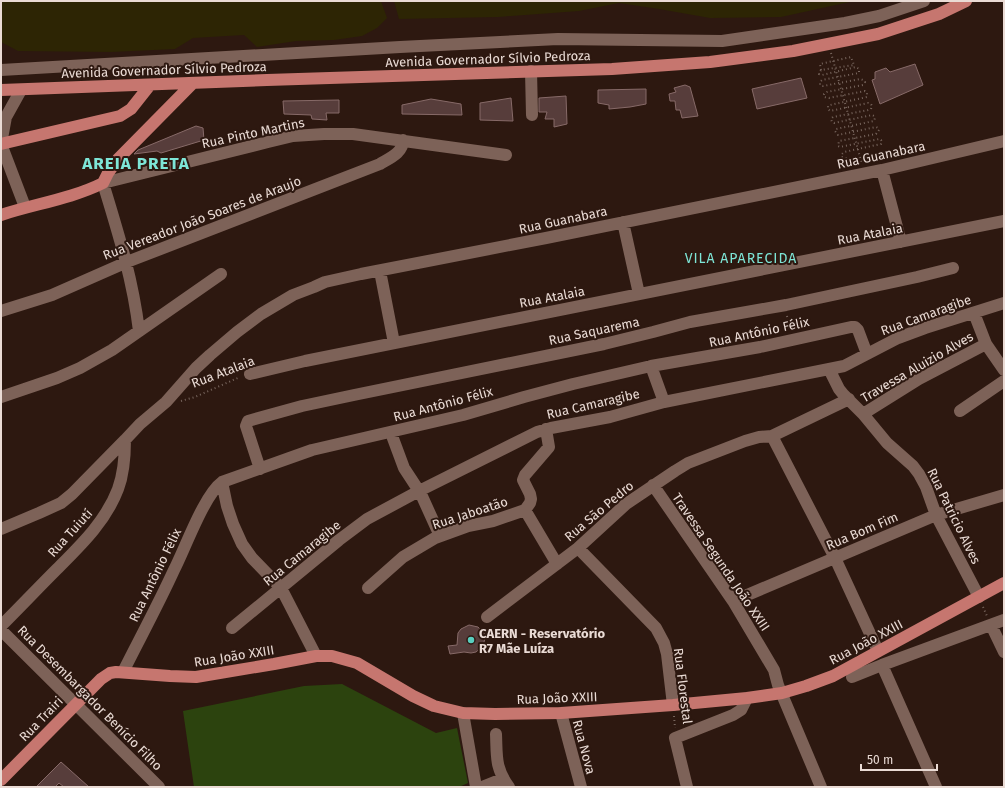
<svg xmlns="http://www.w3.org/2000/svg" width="1005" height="788" font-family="'Fira Sans',sans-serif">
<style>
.green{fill:#2c430e}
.sand{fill:#2d2504}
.building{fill:#573d3b;stroke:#876a68}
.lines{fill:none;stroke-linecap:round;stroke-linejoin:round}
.path{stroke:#77655d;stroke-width:2;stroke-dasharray:1 3;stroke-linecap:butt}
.minor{stroke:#7d6258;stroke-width:12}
.major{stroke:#c6766f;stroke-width:12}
.poi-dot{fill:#59cebf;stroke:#2d1810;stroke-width:1.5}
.labels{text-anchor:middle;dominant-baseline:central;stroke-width:4;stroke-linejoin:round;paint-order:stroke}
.street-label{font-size:13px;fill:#eadbd5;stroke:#2d1810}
.poi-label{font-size:13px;font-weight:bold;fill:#eadbd5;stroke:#2d1810;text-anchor:start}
.neighbourhood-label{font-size:14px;letter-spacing:1px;fill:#7ee6d7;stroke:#2d1810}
.district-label{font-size:17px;font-weight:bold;letter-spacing:1px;fill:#7ee6d7;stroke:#2d1810}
</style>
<rect width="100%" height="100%" fill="#2d1810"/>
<!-- green -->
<path class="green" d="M342,684L436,733L457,728L468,783L459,787H194L183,711L304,686Z"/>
<!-- sand -->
<path class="sand" d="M1,1H381L387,18L377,28L362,36L334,40L296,41L257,47L244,35L193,38L175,49L111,52L18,51L1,42Z
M394,1H854L781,17L710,18L659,9L619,3L579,11L498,17L399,19Z"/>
<!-- building -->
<path class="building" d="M915,64L923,85L880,104L872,80L875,79V72L886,68L890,72Z
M801,78L807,98L757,109L752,89Z
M685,85L690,87L698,116L682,118L680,110H676L675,101H670L669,94L676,92L674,88Z
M646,89V104L630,107L609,109V105L598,103V90Z
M566,96L567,124L554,127V119H545L547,112H539V98Z
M511,98L513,121L480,120V103Z
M431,99L461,104L462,115L402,114V105Z
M339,100V113H326L327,120L312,119L311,115L284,114L283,101Z
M196,126L203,128L204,140L161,153L157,151L134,154L138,150Z
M469,625L478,627L484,633L485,638L483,646L476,652L471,653L464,652L450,654L448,646L457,645L458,633L461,629Z
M61,762L89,787H64L59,783L55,787H36Z"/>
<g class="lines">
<!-- path -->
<path class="path" d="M831,53L862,164
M821,70L820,64L851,57L854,65L821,70L819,74L822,75L856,67L859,69V73L822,80L820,82V85L823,86L860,79L863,80L865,82L863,85L827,92L824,94V97L829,98L865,91L867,93V97L830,105L828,106V109L830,111L868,103L871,104L872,106L871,109L868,110L833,117L831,119L832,122L834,123L872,115L874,116L875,118L874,121L836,129L835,131L838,135L876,127L878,128L879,130L876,134L839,141L838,146L840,147L879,139L881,140L882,142L881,144L844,152L842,154V157C851,161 872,156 882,154L885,155V158
M787,316L789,329
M181,401L195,397L240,377
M983,607L987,616
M674,716L675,728"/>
<!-- minor -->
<path class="minor" d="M1,70L400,47L558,39L722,41L845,23L879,16L924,1
M531,71L532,115
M21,90L6,117L1,144L25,207
M882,170L901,242
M623,222L639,294
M380,271L394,343
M1,311L52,295L127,262L380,164C390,158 403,153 403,140
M974,313L986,344L1004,370
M139,331C133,280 118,232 103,183L268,142L293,136L324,134H353L506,155
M651,366L664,402
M829,369L839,389L843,394L863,414L887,443L913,466L919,474L926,487L936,515L979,597
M250,374L305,361L1004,221
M1,397L57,378L80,368L112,350L221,274
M960,411L1004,381
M863,414L919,379L986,344
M391,433L404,468L421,494L440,536
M772,436L835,558L878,651
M260,469L246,426L248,421L302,406L354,395L604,344L653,332L690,322L786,305L917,277L953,268
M222,482L227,506L233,524L242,544L252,558L281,588L316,656
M653,485L733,601L774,670L778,685L821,787
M525,510L557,564
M1,529L39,513L61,503L72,494L125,440L140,424L166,402L196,368L210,355L237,332L261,314L293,295L314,287L325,282L361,274L546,238L882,170L1004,141
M578,548L656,628L664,643L667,654L673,705
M368,588L403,557L435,538L468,526L493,521L525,510L530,503L531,499L530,494L523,480L525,475L549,447L546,429
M733,601L936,515L1004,495
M487,617L578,548L626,504L675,471L688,463L745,441L759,437L772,436L849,399
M991,625L1004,652
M1,626C20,607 38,588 57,569C81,545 106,521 118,489C124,473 125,457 125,440
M232,628L339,540L367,519L419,491L537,432L551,428L610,417L664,402L844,366L898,338L925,328L1004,303
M1,630L159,787
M882,665L936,787
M123,672C140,638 158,605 174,570C185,549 204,495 222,482L312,450L463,415L524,397L573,384L651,366L760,347L851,327H855L858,330L867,354
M852,677L882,665L1004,620
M463,713L476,787
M561,713L581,787
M496,734C497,757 495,768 509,787
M482,787L502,779
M687,787L675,738L733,715L741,710L747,698"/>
<!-- major -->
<path class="major" d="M1,90L267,80L612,69L710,62L793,51L878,34L939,14L966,1
M1,144L120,116L131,109L150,85
M1,215C34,204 71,199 103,183L108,173L118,159L193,83
M1,780L101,679L110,673L116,672L170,676L196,677L274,664L316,656H332L357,663L413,696L434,706L463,713L495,714L561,713L673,705L747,698L782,693L806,686L833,676L1004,583"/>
</g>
<!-- markers -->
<circle class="poi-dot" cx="471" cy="640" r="4"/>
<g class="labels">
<!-- street labels -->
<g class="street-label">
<text transform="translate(488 59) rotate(-2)">Avenida Governador Sílvio Pedroza</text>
<text transform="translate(164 70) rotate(-2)">Avenida Governador Sílvio Pedroza</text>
<text transform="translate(253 133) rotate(-12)">Rua Pinto Martins</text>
<text transform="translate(881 155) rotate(-12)">Rua Guanabara</text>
<text transform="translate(202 218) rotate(-21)">Rua Vereador João Soares de Araujo</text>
<text transform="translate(563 220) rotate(-12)">Rua Guanabara</text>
<text transform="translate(870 234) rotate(-11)">Rua Atalaia</text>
<text transform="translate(552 297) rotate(-11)">Rua Atalaia</text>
<text transform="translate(926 315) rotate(-20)">Rua Camaragibe</text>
<text transform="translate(594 331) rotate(-12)">Rua Saquarema</text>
<text transform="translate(759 332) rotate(-12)">Rua Antônio Félix</text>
<text transform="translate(917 367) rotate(-30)">Travessa Aluizio Alves</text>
<text transform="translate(223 372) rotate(-21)">Rua Atalaia</text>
<text transform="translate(443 404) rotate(-15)">Rua Antônio Félix</text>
<text transform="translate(593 404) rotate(-13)">Rua Camaragibe</text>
<text transform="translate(599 511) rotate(-40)">Rua São Pedro</text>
<text transform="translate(470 513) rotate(-18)">Rua Jaboatão</text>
<text transform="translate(954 516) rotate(64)">Rua Patricio Alves</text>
<text transform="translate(862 531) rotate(-23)">Rua Bom Fim</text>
<text transform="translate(70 533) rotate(-48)">Rua Tuiutí</text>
<text transform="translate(302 553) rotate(-39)">Rua Camaragibe</text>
<text transform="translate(721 562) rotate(56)">Travessa Segunda João XXIII</text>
<text transform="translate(155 575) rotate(-64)">Rua Antônio Félix</text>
<text transform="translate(866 642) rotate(-28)">Rua João XXIII</text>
<text transform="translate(234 656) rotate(-9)">Rua João XXIII</text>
<text transform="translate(683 686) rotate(83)">Rua Florestal</text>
<text transform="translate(90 698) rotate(45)">Rua Desembargador Benício Filho</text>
<text transform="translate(557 698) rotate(-2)">Rua João XXIII</text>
<text transform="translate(41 719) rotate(-46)">Rua Trairi</text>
<text transform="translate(584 747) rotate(75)">Rua Nova</text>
</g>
<!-- poi labels -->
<g class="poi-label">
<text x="479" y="633">CAERN - Reservatório<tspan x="479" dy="15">R7 Mãe Luíza</tspan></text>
</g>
<!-- neighbourhood labels -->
<g class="neighbourhood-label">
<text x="741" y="258">VILA APARECIDA</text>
</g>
<!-- district labels -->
<g class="district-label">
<text x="136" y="163">AREIA PRETA</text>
</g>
</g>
<!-- border -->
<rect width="1005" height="788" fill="none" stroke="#eadbd5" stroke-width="4"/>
<!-- scale -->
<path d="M861 764v6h76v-6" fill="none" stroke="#eadbd5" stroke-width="2"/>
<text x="867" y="764" font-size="12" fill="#eadbd5" stroke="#2d1810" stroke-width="3" paint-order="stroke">50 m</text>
</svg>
